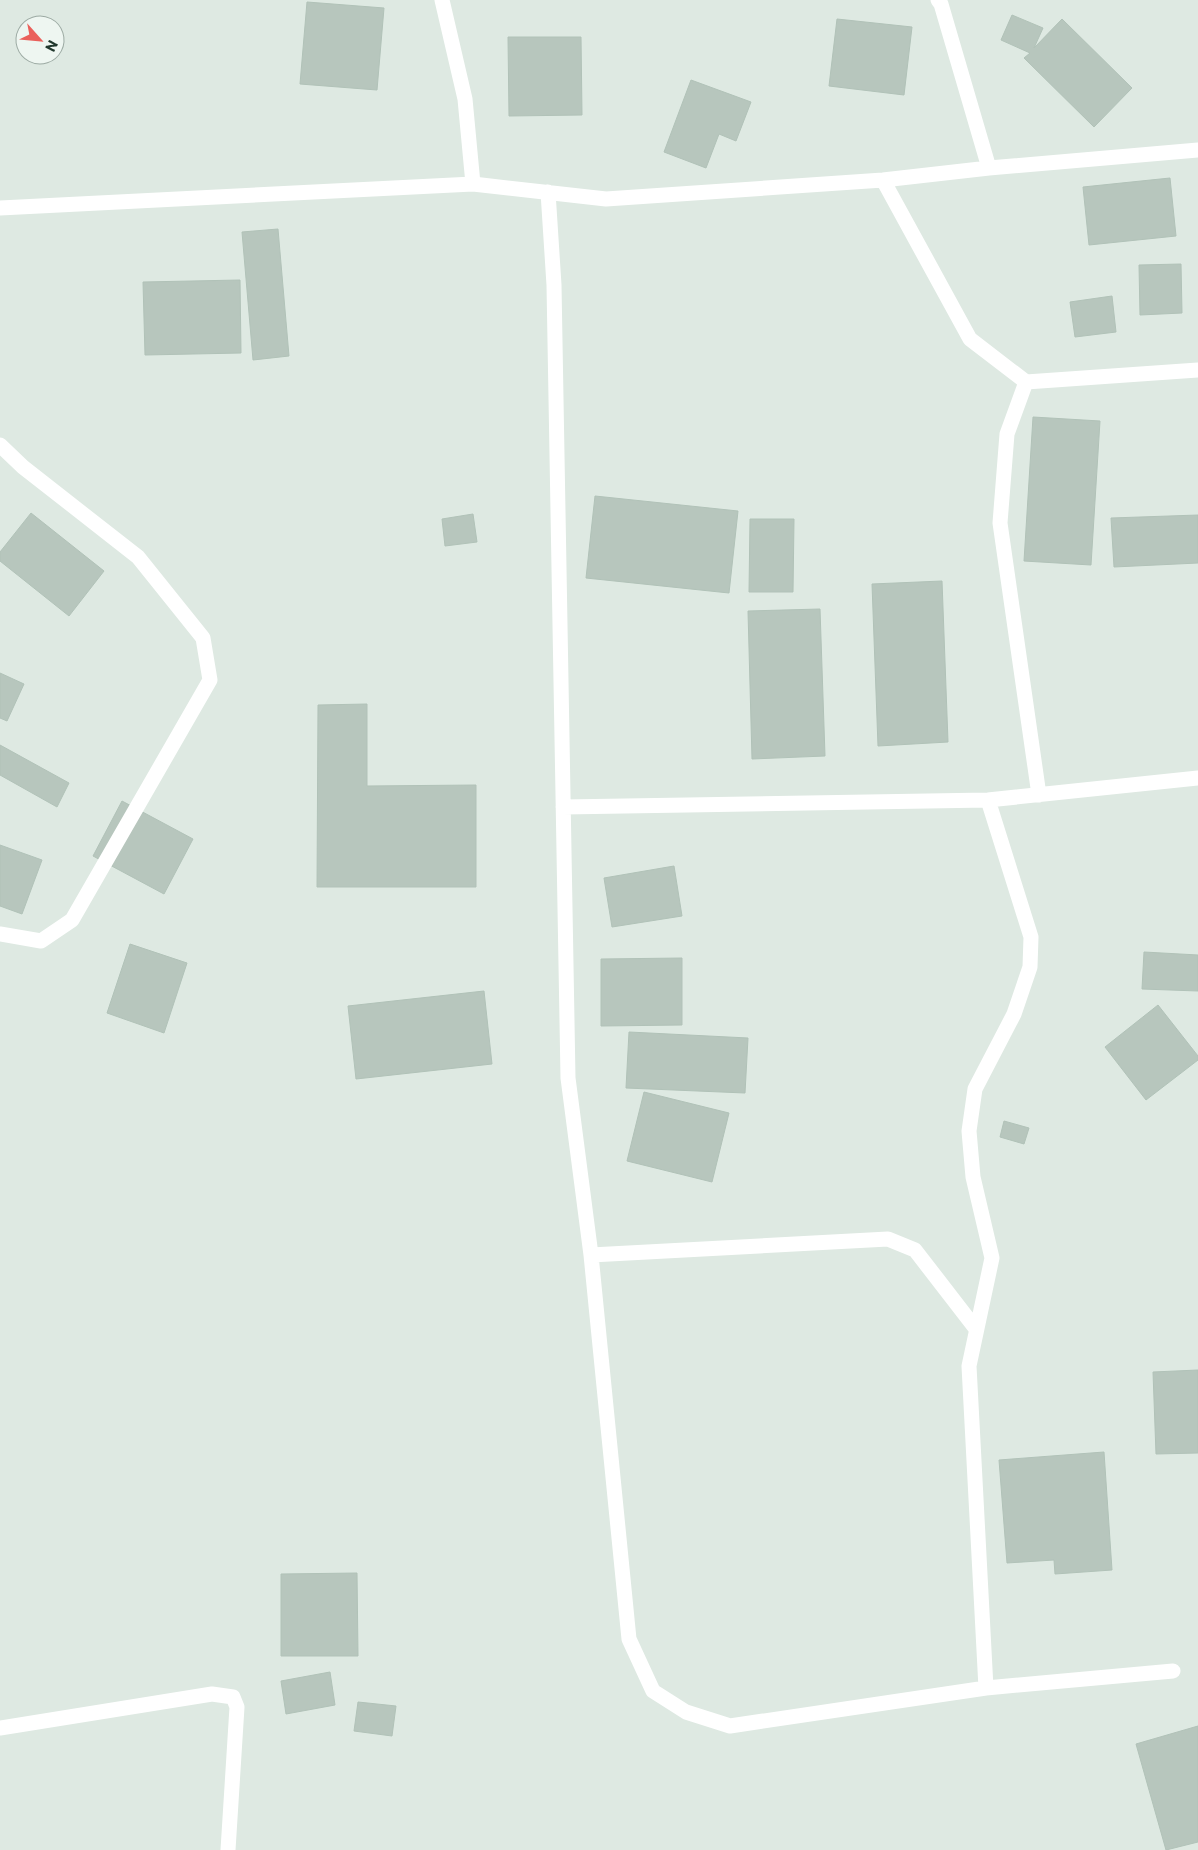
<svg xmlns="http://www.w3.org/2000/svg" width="1198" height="1850" font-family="Commissioner,sans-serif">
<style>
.building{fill:#b7c6bd;stroke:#b1c2b8}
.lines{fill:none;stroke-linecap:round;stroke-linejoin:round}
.minor{stroke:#fff;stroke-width:15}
</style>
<rect width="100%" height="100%" fill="#dee9e2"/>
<!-- building -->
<path class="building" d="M307,2L384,8L377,90L300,84Z
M1012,15L1043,28L1034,48L1062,19L1132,88L1094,127L1024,58L1030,53L1001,40Z
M837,19L912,27L904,95L829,86Z
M508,37H581L582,115L509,116Z
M691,80L751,102L736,141L719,134L706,168L664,152Z
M1170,178L1176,236L1089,245L1083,187Z
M278,229L289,356L253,360L242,232Z
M1181,264L1182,313L1140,315L1139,265Z
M240,280L241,353L145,355L143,282Z
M1112,296L1116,332L1075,337L1070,302Z
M1033,417L1100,421L1091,565L1024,561Z
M595,496L738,511L729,593L586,578Z
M31,513L104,571L69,616L0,561V552Z
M473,514L477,542L445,546L442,519Z
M1198,515V563L1114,567L1111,518Z
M750,519H794L793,592H749Z
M942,581L948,742L878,746L872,584Z
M820,609L825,756L752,759L748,611Z
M0,673L24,684L7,721L0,718Z
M367,704V786L476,785V887H317L318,705Z
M0,745L69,783L57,807L0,775Z
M122,801L193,839L164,894L93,856Z
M0,845L42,860L22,914L0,906Z
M674,866L682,916L612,927L604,878Z
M130,944L187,963L164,1033L107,1013Z
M1144,952L1198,955V991L1142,989Z
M682,958V1025L601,1026V959Z
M484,991L492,1064L356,1079L348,1006Z
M1158,1005L1198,1056V1060L1146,1100L1105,1047Z
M629,1032L748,1038L745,1093L626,1088Z
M644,1092L729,1113L712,1182L627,1161Z
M1004,1121L1029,1128L1024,1144L1000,1137Z
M1198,1370V1453L1156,1454L1153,1372Z
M1104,1452L1112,1570L1055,1574L1054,1560L1007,1563L999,1460Z
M357,1573L358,1656H281V1574Z
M330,1672L335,1705L286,1714L281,1681Z
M358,1702L396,1706L392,1736L354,1731Z
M1198,1726V1842L1166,1850L1136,1744Z"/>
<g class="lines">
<!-- minor -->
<path class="minor" d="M442,0L465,99L473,184
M938,0L941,4L989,168
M883,180L970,339L1026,382L1198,370
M548,192L554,285L568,1078L591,1255L629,1639L653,1691L686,1712L730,1726L986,1688L1173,1671
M0,208L473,184L606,199L883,180L989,168L1198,150
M1026,382L1007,434L1000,523L1039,795
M0,445L23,467L138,557L203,638L210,680L72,920L41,941L0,934
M563,807L988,800L1198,778
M591,1255L888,1239L915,1250L976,1329
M986,1688L969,1366L992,1258L973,1177L969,1131L975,1089L1014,1014L1030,967L1031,937L988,800
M0,1728L212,1694L233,1697L237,1707L228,1850"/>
</g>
<!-- north arrow -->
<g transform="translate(40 40) rotate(117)"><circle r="24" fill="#eef6f1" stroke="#9caaa3"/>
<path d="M0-4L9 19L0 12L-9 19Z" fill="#ea605b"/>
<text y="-8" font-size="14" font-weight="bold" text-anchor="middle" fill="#21382d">N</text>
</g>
</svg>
